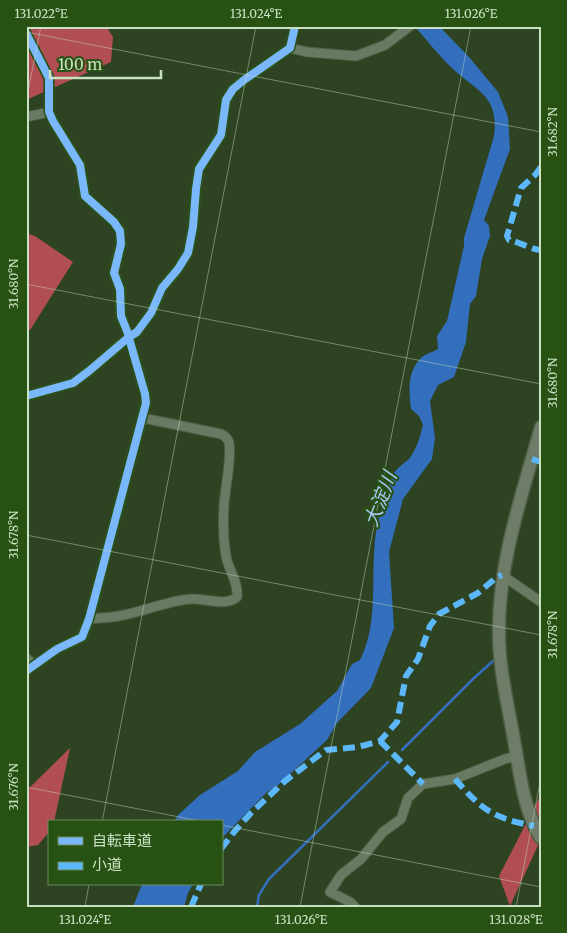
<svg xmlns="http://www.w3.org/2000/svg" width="567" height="933" font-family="Merriweather,'Noto Sans JP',serif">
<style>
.forest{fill:#b14e53}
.water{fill:#336fbc}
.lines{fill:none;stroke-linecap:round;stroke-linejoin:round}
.stream{stroke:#336fbc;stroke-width:2.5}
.street-casing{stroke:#4b5c42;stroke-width:11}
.secondary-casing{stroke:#4b5c42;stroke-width:15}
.street{stroke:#697a62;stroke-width:9}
.secondary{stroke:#6e7c68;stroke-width:12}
.quiet{stroke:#5cb8fa;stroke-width:6;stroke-dasharray:12 6;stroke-linecap:butt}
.cycleway-casing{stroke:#285114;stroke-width:11}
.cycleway{stroke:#7ab7fb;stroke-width:8}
.ticks{fill:none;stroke:#c9e1c1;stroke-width:1;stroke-opacity:0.45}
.labels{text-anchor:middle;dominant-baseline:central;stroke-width:4;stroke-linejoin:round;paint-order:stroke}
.water-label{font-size:19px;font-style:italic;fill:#a7c6f3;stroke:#285114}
.neatline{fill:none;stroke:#c9e1c1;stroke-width:2}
.ticks-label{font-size:12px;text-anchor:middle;fill:#c9e1c1}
</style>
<rect width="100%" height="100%" fill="#2d4322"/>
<!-- forest -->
<path class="forest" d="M26,26H106L113,37L111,62L26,100Z
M26,233L35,236L73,262L30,330H26Z
M70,748L54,822H49V832L38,845L26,847V791Z
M541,794V839L510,906L499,876Z"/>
<!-- water -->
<path class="water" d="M414,26H439L469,57L498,92L508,117L510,149L484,220L489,226L490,236L482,259L476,296L470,304L466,342L454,377L438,385L430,401L435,438L432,459L403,499L389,552L394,628L371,688L337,723L327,740L277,786L267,792L221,839V822H174L178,815L200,795L238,771L255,752L300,724L337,691L352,664L360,660C382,617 367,564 379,517C383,504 388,485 394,473C397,468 403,464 408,460C416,451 420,437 423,425L419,416L411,409C409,392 407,373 420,359C424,354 433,352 438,349L437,336L447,321L464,246V238L494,136C499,96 478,92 453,69C439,56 427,40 414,26Z
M142,884H193L188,893L184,907H133Z"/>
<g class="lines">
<!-- stream -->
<path class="stream" d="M402,750L474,678L493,661
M257,907L259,895L269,879L388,762"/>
<!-- street casing -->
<g class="street-casing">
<path id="street" d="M26,33L49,78V112L53,121L80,165L85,196L114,222L120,231L121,244L114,273L120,289L121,316L127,331L145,394L146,403L89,619L82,637L57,649L26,671
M290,48L307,52L356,56L385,45L410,26
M26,117L49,112
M26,396L73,383L89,371L129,337L137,332L151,313L162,288L178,269L188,253L193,227L196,189L199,169L221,135L226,100L233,89L244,80L290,48L295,26
M502,575L541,602
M89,619C97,618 105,618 112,617C139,614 164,601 191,599C205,598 225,607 237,597C239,583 228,569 226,556C223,539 223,522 224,505C225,487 232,460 229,443C228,438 225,436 221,434L143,418
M26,658L34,665
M355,907L350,902L330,892L341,875L361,859L383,832L401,819L408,798L423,784L455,779L505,759L517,756"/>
</g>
<!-- secondary casing -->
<g class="secondary-casing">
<path id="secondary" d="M541,427C522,495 498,563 499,634C499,669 508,705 514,740C520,773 523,809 541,838"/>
</g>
<!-- street -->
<use href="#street" class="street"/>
<!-- secondary -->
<use href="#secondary" class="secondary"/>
<!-- quiet -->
<path class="quiet" d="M541,167L535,175L521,188L507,236L509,240C520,242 532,250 541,250
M532,459L541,462
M380,741L423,784
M455,779C482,810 493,818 534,826
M221,849L234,832L251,813L285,781L326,750L358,747L380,741L397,722L406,676L418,659L430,626L439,614L478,593L497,577L502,575
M191,907L201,884"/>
<!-- cycleway casing -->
<g class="cycleway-casing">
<path id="cycleway" d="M26,33L49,78V112L53,121L80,165L85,196L114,222L120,231L121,244L114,273L120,289L121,316L127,331L145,394L146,403L89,619L82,637L57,649L26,671
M26,396L73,383L89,371L129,337L137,332L151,313L162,288L178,269L188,253L193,227L196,189L199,169L221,135L226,100L233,89L244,80L290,48L295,26"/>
</g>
<!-- cycleway -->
<use href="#cycleway" class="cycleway"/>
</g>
<!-- ticks -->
<path class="ticks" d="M26,32L541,132M26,102L41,26M26,284L541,384M26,535L541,635M26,787L205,822M102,822L256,26M221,825L541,887M85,907L89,884M300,907L471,26M516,907L541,777"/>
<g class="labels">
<!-- water labels -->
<g class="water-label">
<text transform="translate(380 499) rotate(-69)">大淀川</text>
</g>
</g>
<!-- border -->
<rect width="567" height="933" fill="none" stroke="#285114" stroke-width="55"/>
<!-- legend -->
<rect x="48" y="820" width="175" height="65" fill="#285114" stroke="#688b59"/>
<rect x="58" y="837" width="25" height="8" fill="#7ab7fb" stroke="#688b59"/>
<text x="92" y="846" font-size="15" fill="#c9e1c1">自転車道</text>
<rect x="58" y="862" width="25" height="8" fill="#5cb8fa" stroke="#688b59"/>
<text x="92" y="870" font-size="15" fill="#c9e1c1">小道</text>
<!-- scale -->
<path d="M50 70v8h111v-8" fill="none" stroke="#c9e1c1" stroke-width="2.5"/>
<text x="58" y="70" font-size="15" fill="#c9e1c1" stroke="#285114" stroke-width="4" paint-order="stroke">100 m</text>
<rect x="28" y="28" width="512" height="878" class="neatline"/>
<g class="ticks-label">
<text x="41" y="18">131.022°E</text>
<text x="256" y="18">131.024°E</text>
<text x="471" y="18">131.026°E</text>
<text transform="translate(553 132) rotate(-90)" y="4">31.682°N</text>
<text transform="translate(14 284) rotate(-90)" y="4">31.680°N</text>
<text transform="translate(553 383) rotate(-90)" y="4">31.680°N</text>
<text transform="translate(14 535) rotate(-90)" y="4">31.678°N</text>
<text transform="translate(553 635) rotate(-90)" y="4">31.678°N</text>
<text transform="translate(14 787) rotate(-90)" y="4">31.676°N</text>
<text x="85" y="924">131.024°E</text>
<text x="301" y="924">131.026°E</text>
<text x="516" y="924">131.028°E</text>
</g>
</svg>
